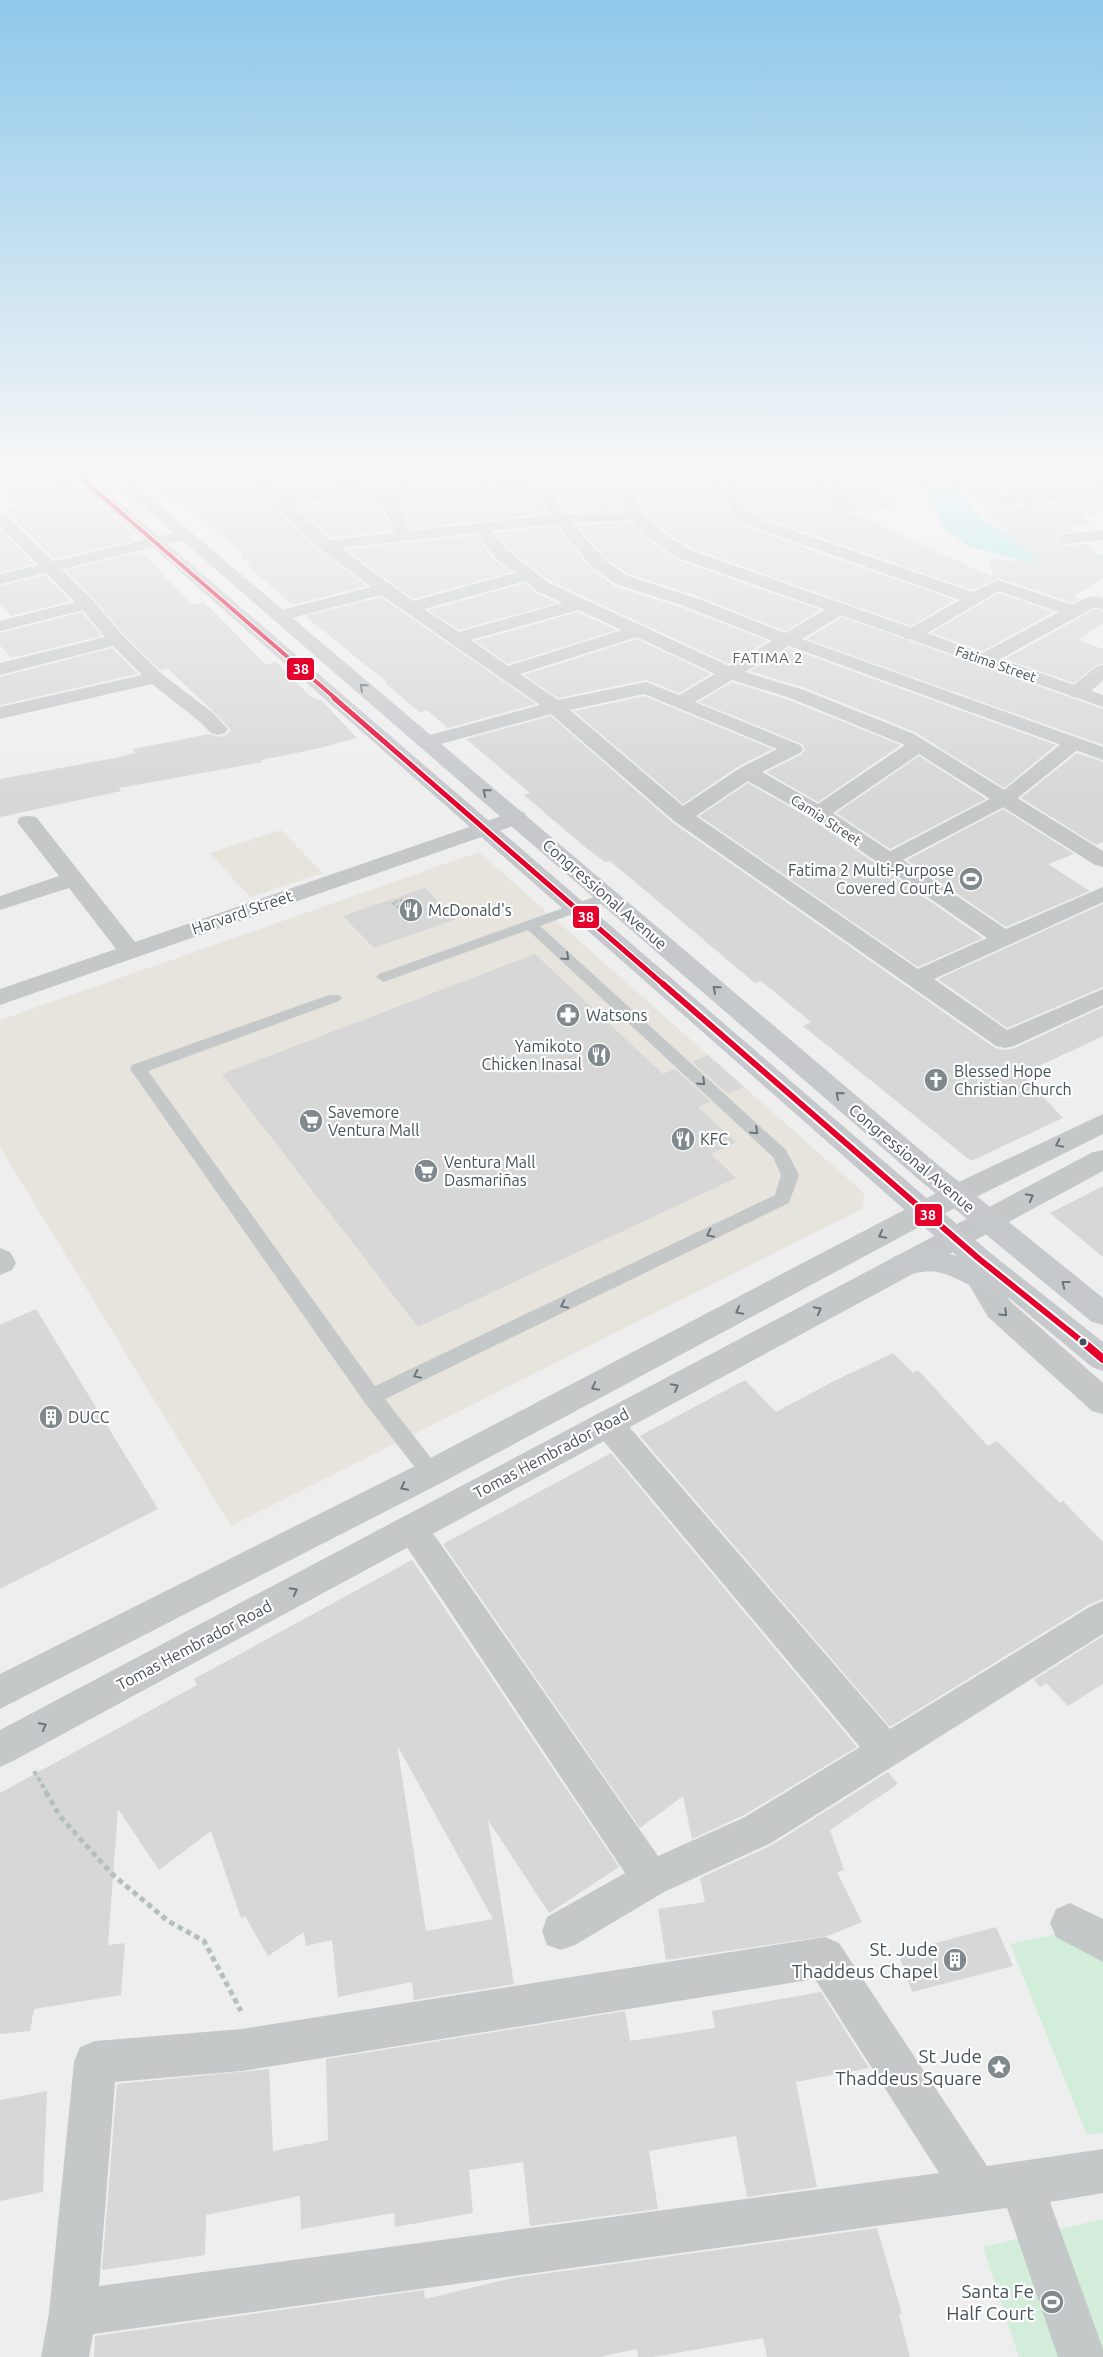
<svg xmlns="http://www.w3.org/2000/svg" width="1103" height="2357" font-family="Ubuntu,sans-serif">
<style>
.commercial{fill:#e7e3dd}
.green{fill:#d2edd9}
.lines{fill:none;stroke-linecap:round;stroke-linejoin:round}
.river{fill:#a7e5ea;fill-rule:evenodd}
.building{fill:#d7d7d8;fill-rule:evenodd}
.path-far2{stroke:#b4c1bb;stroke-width:2.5;stroke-dasharray:3 2;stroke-linecap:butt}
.path-far1{stroke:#b4c1bb;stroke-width:4;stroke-dasharray:4.5 3;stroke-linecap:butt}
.path{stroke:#b4c1bb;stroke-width:5;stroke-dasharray:5.5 4;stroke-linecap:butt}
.service{fill:#c5c8c9;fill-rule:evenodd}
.pedestrian{fill:#c5c8c9;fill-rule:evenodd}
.minor{fill:#c5c8c9;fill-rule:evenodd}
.tertiary{fill:#c5c8c9;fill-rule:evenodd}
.secondary{fill:#c6c9cc;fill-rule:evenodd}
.bus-1-far3-casing{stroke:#fff;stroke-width:6}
.bus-1-far2-casing{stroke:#fff;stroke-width:8}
.bus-1-far1-casing{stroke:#fff;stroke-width:10}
.bus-1-casing{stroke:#fff;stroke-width:11}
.bus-1-far3{stroke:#e4002b;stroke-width:4}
.bus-1-far2{stroke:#e4002b;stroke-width:5}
.bus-1-far1{stroke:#e4002b;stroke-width:6}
.bus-1{stroke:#e4002b;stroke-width:8}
.oneway{stroke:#6c767c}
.oneway2{stroke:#6b757b}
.bus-dot{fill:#455259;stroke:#fff;stroke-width:2}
.labels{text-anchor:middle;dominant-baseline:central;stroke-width:4.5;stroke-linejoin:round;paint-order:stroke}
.far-street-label{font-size:14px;fill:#455259;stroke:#fff}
.far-neighbourhood-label{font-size:15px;letter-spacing:1px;fill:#5a5e61;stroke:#fff}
.poi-label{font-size:16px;fill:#455259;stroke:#fff;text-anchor:start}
.street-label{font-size:16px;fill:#455259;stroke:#fff}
.near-poi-label{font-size:19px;fill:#455259;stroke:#fff;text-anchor:end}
.line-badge{stroke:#fff;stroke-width:2}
.badge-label{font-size:14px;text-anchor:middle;font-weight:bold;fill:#fff}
</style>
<rect width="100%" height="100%" fill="#eee"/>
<!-- commercial -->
<path class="commercial" d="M281,830L323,873L250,897L210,853Z
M479,852L865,1194L862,1209L231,1526L0,1147V1020Z"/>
<!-- green -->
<path class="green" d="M1066,1932L1103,1957V2133L1087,2135L1010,1944Z
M1103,2219V2357H1019L983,2247Z"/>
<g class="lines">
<!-- river -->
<path class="river" d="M912,471H949C959,485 965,502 975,514C993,537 1074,550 1103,555V579L1066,573L969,546L946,530L925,489Z"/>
</g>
<!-- building -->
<path class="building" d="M141,471H231L271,504L319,550L367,586L292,605L248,566H251L239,555L243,554L177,499L172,500Z
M254,471H414L415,473L388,491L377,487L350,484L281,493Z
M464,471H590L594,476L607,479L623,511L566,512L554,493L520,482Z
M827,471H862L896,507L858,511L857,505Z
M949,471H1066L1081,485L1007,493L999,496L997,501L1000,505L1007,507L1095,497L1103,504V512L1080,514L1092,525L1068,526L1073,531L1058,534L1055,540L1064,546L1087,544L1103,559V578L1073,597L1080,599L1073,603L999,578L973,590L760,517L748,510L730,480H812L842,513L855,514L993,577L990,559L1037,562Z
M433,479L511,493L540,503L547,513L411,529L399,502Z
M67,480L83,494L94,500L134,536L128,537L132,541L54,559L6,510L22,506L8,493Z
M711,480L733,518L746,527L955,600L911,626L694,549L669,534L650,517L627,481Z
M352,498L370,500L380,506L392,531L331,538L294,504Z
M632,522L653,543L680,561L821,610L785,631L697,596L629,574L606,559L576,525Z
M555,526L592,569L615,586L683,608L768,641L729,664L550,581L509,550L496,532Z
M0,530L34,564L0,572Z
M476,535L494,560L511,572L413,599L346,549Z
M142,552L192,605L204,602L266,665L276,662L311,697L322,701L357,738L316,749L261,760L263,762L119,788L121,791L0,817V779L115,758L135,753L133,749L210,734L219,737L226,735L231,730L214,712L167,668L160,670L124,635L94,599L65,570Z
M45,575L71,601L11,616L0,604V586Z
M525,583L536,593L558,603L459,630L428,610Z
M999,593L1054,612L983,651L931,633Z
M381,597L536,704L448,728L427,710L420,713L385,683H388L305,616Z
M1095,609L1103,611V623L1078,640L1103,649V663L1095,666L1074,683L1005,659Z
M82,612L102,636L11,658L0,645V633Z
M578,612L617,630L508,664L475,641Z
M842,617L1103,709V745L806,639Z
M637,639L711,674L679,693L646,680L558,698L524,675Z
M112,648L138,674L0,705V677Z
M789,648L1056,745L1004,788L915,732L805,688L750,671Z
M732,682L789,700L901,745L818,802L766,772L801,755L805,749L802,744L699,702Z
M644,696L773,749L739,766L683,804L574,711Z
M551,716L673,823L995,1048L1005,1050L1015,1048L1103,1007V1036L1022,1074L1063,1118L971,1161L803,1026L811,1022L761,981L755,983L610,861L605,862L585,847L524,795L530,793L466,739Z
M1077,753L1103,762V842L1096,845L1021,798Z
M919,756L986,799L890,849L836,813Z
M748,783L811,819L983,938L918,967L699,816Z
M1003,809L1074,854L1048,864L1090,891L1006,927L907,860Z
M425,888L456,919L374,948L343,916Z
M1103,904V987L1007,1028L938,979Z
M535,954L663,1074L675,1069L711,1102L698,1107L736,1142L711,1154L736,1178L418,1327L222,1074Z
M708,1055L744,1087L728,1094L692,1062Z
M1103,1186V1257L1050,1213Z
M36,1309L158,1509L0,1589V1325Z
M893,1353L913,1373L918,1370L988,1446L997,1441L1060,1503L1063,1501L1103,1542V1599L1090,1604L890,1727L640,1436L745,1380L776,1412L836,1380Z
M611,1453L857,1747L744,1815L692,1839L683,1796L640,1828L443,1544Z
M412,1560L619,1867L549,1913L488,1820L514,1984L414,2000L412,1982L338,1997L332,1940L306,1946L304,1932L268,1956L245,1916L241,1918L211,1831L159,1870L118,1809L108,1945L125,1943L121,1995L34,2009L30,2031L0,2034V1793L197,1685L194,1679ZM397,1745L493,1919L426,1931Z
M1103,1636V1684L1068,1706L1046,1683L1040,1687L1034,1680Z
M888,1772L898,1784L830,1830L844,1870L837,1872L862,1922L828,1936L666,1960L658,1909L705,1902L700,1878L772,1845Z
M996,1927L1013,1966L912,1992L898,1953Z
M821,1992L869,2068L796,2082L817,2187L747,2197L736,2136L649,2151L658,2209L530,2226L523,2162L469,2170L473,2213L395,2227L394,2213L301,2229L300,2196L206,2215L205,2255L102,2270L117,2084L269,2069L273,2151L328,2140L326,2059L625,2011L630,2041L715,2028L712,2011Z
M47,2091L43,2192L0,2201V2100Z
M877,2228L902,2314H899L910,2357H767L763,2338L653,2357H638L637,2349L599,2357H94L95,2336L424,2290L425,2299L512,2278Z"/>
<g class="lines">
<!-- path-far2 -->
<path class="path-far2" d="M399,908L393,903L404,899L417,911"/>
<!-- path-far1 -->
<path class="path-far1" d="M34,1771L47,1793"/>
<!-- path -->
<path class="path" d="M46,1792L59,1815L112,1874L168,1921L204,1941L241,2011"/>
<!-- service -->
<path class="service" d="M608,892L613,893L615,896L613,899L540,926L786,1150L799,1175L789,1203L385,1399L438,1467L441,1473L438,1479L431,1482L424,1479L365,1403L130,1069L132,1065L329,995H339L342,998L339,1001L148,1071L375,1386L775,1195L781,1175L773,1157L528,930L389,980L384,982L376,977L379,974Z"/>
<!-- pedestrian -->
<path class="pedestrian" d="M1074,737L1081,739L1084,743L1081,747L1013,802L895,864L888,866L881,864L877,860L881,856L999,794L1067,739Z
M607,1411L618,1414L890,1729L1091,1606L1103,1601V1634L771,1843L664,1892L575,1945L561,1950L547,1945L542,1931L547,1917L625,1873L415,1559L394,1529L399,1519C420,1512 425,1524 437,1539L658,1856L745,1817L860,1747L596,1432L592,1423L596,1414Z"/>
<!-- minor -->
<path class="minor" d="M74,471H99L97,474L78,480L70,475Z
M250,471L281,495C311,490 360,478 388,493L417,474L416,471H452L520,484L553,495L565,514L641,512L643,515L641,518L635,520L572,523L605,560L628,576L696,598L785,633L833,605H845L848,609L845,613L802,639L1103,747V760L789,646L745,672L804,690L914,734L1103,851V867L1095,865L919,754L833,813L1006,929L1103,887V902L934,979L1007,1030L1103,989V1005L1014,1046L1005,1048L996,1046L674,821L551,714L426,748L419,746L416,742L419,738L540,705L381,595L280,621L274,620L271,616L274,612L371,587L320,549L272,503L233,472ZM433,477L511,491L541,501L550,515L410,531L397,501ZM352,496C383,497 385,505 394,533L330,540L290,503ZM556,524L593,568L616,584L684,606L772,641L729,666L549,583L508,551L492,531ZM477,533L496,559L515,573L413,601L341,548ZM525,581L537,591L563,603L459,632L424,609ZM578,610L622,630L508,666L471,640ZM637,637L715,674L679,695L646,682L558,700L520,674ZM732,680L790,698L905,745L818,804L762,772L800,753L803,749L800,745L695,702ZM644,694L777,749L740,768L683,806L570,710ZM748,781L812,817L987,938L918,969L696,816Z
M592,471H824L855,506L857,509L855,512H843L813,478H727L747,511L759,519L973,592L998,580L1073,605C1084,599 1091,594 1103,598V609L1095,607L991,664H977L975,660L977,656L1059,612L999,591L917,639H905L902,635L905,631L960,600L747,525L735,517L712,478L613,479L594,474Z
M1103,484V494L1007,505L1001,503L999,500L1001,497L1007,495Z
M0,513L6,515L93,600L123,636L162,674L213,713L228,729L225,733L218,735L211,733L199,721L152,684L0,719V707L142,675L113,646L0,675V663L105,637L83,610L0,631V621L75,602L0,527Z
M1103,530V540L1065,544L1059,542L1057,539L1059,536L1065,534Z
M1103,665V680C1093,689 1084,700 1070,696L1067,692L1070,688L1096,667Z
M516,811L524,812L527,817L524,822L0,1005V989L116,949L69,888L0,910V896L59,876L17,822L20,817L28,816L36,817L135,942Z
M0,1248L10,1252L16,1263L12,1270L0,1275Z
M969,1250L979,1254L1010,1301L1103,1383V1414L1092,1411L988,1317L955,1261L959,1254Z
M1070,1903L1103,1919V1962L1056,1937L1050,1923L1056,1909Z
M825,1937L839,1943L987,2166L1103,2149V2193L1050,2202L1103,2349V2357H1058L1007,2208L93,2334L89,2357H41L49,2313L74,2062L80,2047L95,2041L242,2029ZM815,1979L939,2173L99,2286L115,2082L242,2071Z"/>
<!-- tertiary -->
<path class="tertiary" d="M605,471H620C638,512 654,530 693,551L1103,695V707L681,559C640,536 623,514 605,471Z
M186,530L192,532L194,535L192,538L0,584V574Z
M1103,1114V1134L966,1202L443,1482L0,1709V1674L419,1464L946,1188Z
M1103,1150V1171L13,1761L0,1767V1730L1093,1152Z"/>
<!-- secondary -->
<path class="secondary" d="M66,471H83L988,1251L1103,1342V1371L1092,1367L1003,1293C988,1298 961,1279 945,1274C923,1267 911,1278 893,1273L889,1265L893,1257C916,1249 933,1249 957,1256Z
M102,471H119L937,1164L1103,1298V1325L1092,1322L917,1178Z"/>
<!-- bus-1-far3 casing -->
<g class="bus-1-far3-casing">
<path id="bus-1-far3" d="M73,471L336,699"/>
</g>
<!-- bus-1-far2 casing -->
<g class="bus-1-far2-casing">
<path id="bus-1-far2" d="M334,698L664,985"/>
</g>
<!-- bus-1-far1 casing -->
<g class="bus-1-far1-casing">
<path id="bus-1-far1" d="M663,984L978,1258L1084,1343"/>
</g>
<!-- bus-1 casing -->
<g class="bus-1-casing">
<path id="bus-1" d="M1083,1342L1103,1359"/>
</g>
<!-- bus-1-far3 -->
<use href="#bus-1-far3" class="bus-1-far3"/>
<!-- bus-1-far2 -->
<use href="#bus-1-far2" class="bus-1-far2"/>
<!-- bus-1-far1 -->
<use href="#bus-1-far1" class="bus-1-far1"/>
<!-- bus-1 -->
<use href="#bus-1" class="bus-1"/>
</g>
<!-- one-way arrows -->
<defs><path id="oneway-chevron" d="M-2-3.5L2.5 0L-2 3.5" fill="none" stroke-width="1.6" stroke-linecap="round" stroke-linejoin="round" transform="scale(1.25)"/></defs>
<g class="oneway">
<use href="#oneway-chevron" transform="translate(363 687) rotate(-139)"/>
<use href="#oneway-chevron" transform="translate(486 792) rotate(-140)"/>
<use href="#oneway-chevron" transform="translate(716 989) rotate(-139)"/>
<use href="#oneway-chevron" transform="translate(839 1095) rotate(-139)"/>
<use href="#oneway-chevron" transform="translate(1065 1284) rotate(-142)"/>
</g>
<g class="oneway2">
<use href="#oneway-chevron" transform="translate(566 957) rotate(43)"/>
<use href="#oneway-chevron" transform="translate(702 1082) rotate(43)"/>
<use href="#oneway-chevron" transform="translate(755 1131) rotate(43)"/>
<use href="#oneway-chevron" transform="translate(1059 1144) rotate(154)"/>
<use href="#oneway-chevron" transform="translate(1030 1197) rotate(-28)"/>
<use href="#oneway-chevron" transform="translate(710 1234) rotate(154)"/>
<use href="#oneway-chevron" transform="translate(882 1235) rotate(152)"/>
<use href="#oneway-chevron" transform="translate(564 1305) rotate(154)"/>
<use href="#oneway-chevron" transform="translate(818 1310) rotate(-28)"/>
<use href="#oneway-chevron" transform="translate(739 1311) rotate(152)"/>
<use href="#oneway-chevron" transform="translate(1004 1313) rotate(44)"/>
<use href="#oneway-chevron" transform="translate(417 1375) rotate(154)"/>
<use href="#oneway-chevron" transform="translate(595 1387) rotate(152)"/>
<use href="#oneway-chevron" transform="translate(675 1387) rotate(-28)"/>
<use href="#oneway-chevron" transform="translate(404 1487) rotate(153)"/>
<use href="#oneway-chevron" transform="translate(294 1591) rotate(-28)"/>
<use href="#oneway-chevron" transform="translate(43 1726) rotate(-28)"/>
</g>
<!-- sky -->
<linearGradient id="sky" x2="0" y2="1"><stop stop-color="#8ec8e9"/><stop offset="0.59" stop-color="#f7f7f7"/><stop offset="1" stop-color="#f7f7f7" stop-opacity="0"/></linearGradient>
<rect width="1103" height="801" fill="url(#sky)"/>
<!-- icons -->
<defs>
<g id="stadium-disc" transform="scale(1.25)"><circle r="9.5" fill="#80898d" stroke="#fff"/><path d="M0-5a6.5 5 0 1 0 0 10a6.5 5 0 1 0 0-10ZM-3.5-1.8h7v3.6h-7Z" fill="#fff"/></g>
<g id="restaurant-disc" transform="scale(1.25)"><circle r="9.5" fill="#80898d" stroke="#fff"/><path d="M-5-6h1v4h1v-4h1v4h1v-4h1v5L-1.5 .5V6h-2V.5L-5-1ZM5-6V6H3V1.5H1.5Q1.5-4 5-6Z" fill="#fff"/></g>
<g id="pharmacy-disc" transform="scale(1.25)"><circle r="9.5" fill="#80898d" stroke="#fff"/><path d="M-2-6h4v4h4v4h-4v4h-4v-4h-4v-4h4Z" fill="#fff"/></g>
<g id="church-disc" transform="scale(1.25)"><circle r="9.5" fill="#80898d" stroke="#fff"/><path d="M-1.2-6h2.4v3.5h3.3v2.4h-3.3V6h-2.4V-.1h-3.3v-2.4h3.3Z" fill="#fff"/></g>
<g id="supermarket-disc" transform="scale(1.25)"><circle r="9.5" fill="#80898d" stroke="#fff"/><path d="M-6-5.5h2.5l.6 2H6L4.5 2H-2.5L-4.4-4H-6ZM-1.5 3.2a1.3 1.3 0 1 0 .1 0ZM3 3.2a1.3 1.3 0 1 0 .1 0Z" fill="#fff"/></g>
<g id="building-disc" transform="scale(1.25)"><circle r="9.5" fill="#80898d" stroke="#fff"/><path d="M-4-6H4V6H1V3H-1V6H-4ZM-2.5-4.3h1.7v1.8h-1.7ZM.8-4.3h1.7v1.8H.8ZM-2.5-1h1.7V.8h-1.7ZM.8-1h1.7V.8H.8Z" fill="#fff"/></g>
<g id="sight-disc" transform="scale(1.25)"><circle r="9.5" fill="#80898d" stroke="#fff"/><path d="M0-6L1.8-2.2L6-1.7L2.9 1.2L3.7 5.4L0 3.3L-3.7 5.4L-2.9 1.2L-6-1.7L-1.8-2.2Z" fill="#fff"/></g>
</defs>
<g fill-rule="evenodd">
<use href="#stadium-disc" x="971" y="879"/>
<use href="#restaurant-disc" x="411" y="910"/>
<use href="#pharmacy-disc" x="568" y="1015"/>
<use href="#restaurant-disc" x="599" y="1055"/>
<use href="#church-disc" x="936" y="1080"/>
<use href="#supermarket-disc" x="311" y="1121"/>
<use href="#restaurant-disc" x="683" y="1139"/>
<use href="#supermarket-disc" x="426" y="1171"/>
<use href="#building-disc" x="51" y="1417"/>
<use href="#building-disc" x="955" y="1960"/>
<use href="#sight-disc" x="999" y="2067"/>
<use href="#stadium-disc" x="1052" y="2302"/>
</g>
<!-- markers -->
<circle class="bus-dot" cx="1083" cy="1342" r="4.5"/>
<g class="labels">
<!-- far-street labels -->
<g class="far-street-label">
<text transform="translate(996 664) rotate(19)">Fatima Street</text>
<text transform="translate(826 820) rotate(33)">Camia Street</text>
</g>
<!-- far-neighbourhood labels -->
<g class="far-neighbourhood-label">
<text x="768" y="657">FATIMA 2</text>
</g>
<!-- poi labels -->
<g class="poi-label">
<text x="954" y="870" text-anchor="end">Fatima 2 Multi-Purpose<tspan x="954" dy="18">Covered Court A</tspan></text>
<text x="428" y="910">McDonald's</text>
<text x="586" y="1015">Watsons</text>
<text x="582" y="1046" text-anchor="end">Yamikoto<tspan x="582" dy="18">Chicken Inasal</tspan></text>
<text x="954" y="1071">Blessed Hope<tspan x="954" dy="18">Christian Church</tspan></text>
<text x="328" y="1112">Savemore<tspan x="328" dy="18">Ventura Mall</tspan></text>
<text x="700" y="1139">KFC</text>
<text x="444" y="1162">Ventura Mall<tspan x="444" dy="18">Dasmariñas</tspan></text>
<text x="68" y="1417">DUCC</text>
</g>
<!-- street labels -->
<g class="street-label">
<text transform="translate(605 894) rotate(41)">Congressional Avenue</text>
<text transform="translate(242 912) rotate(-19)">Harvard Street</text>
<text transform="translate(912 1158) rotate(40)">Congressional Avenue</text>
<text transform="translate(551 1453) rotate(-28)">Tomas Hembrador Road</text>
<text transform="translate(194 1645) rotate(-28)">Tomas Hembrador Road</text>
</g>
<!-- near-poi labels -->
<g class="near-poi-label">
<text x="938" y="1949">St. Jude<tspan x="938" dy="22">Thaddeus Chapel</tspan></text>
<text x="982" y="2056">St Jude<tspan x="982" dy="22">Thaddeus Square</tspan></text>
<text x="1034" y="2291">Santa Fe<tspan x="1034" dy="22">Half Court</tspan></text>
</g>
</g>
<g class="line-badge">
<rect x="286" y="657" width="29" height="24" rx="5" fill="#e4002b"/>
<rect x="572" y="905" width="28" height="24" rx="5" fill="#e4002b"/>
<rect x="914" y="1203" width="29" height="24" rx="5" fill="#e4002b"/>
</g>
<g class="badge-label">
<text x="301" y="674">38</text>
<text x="586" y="922">38</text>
<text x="928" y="1220">38</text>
</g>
</svg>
